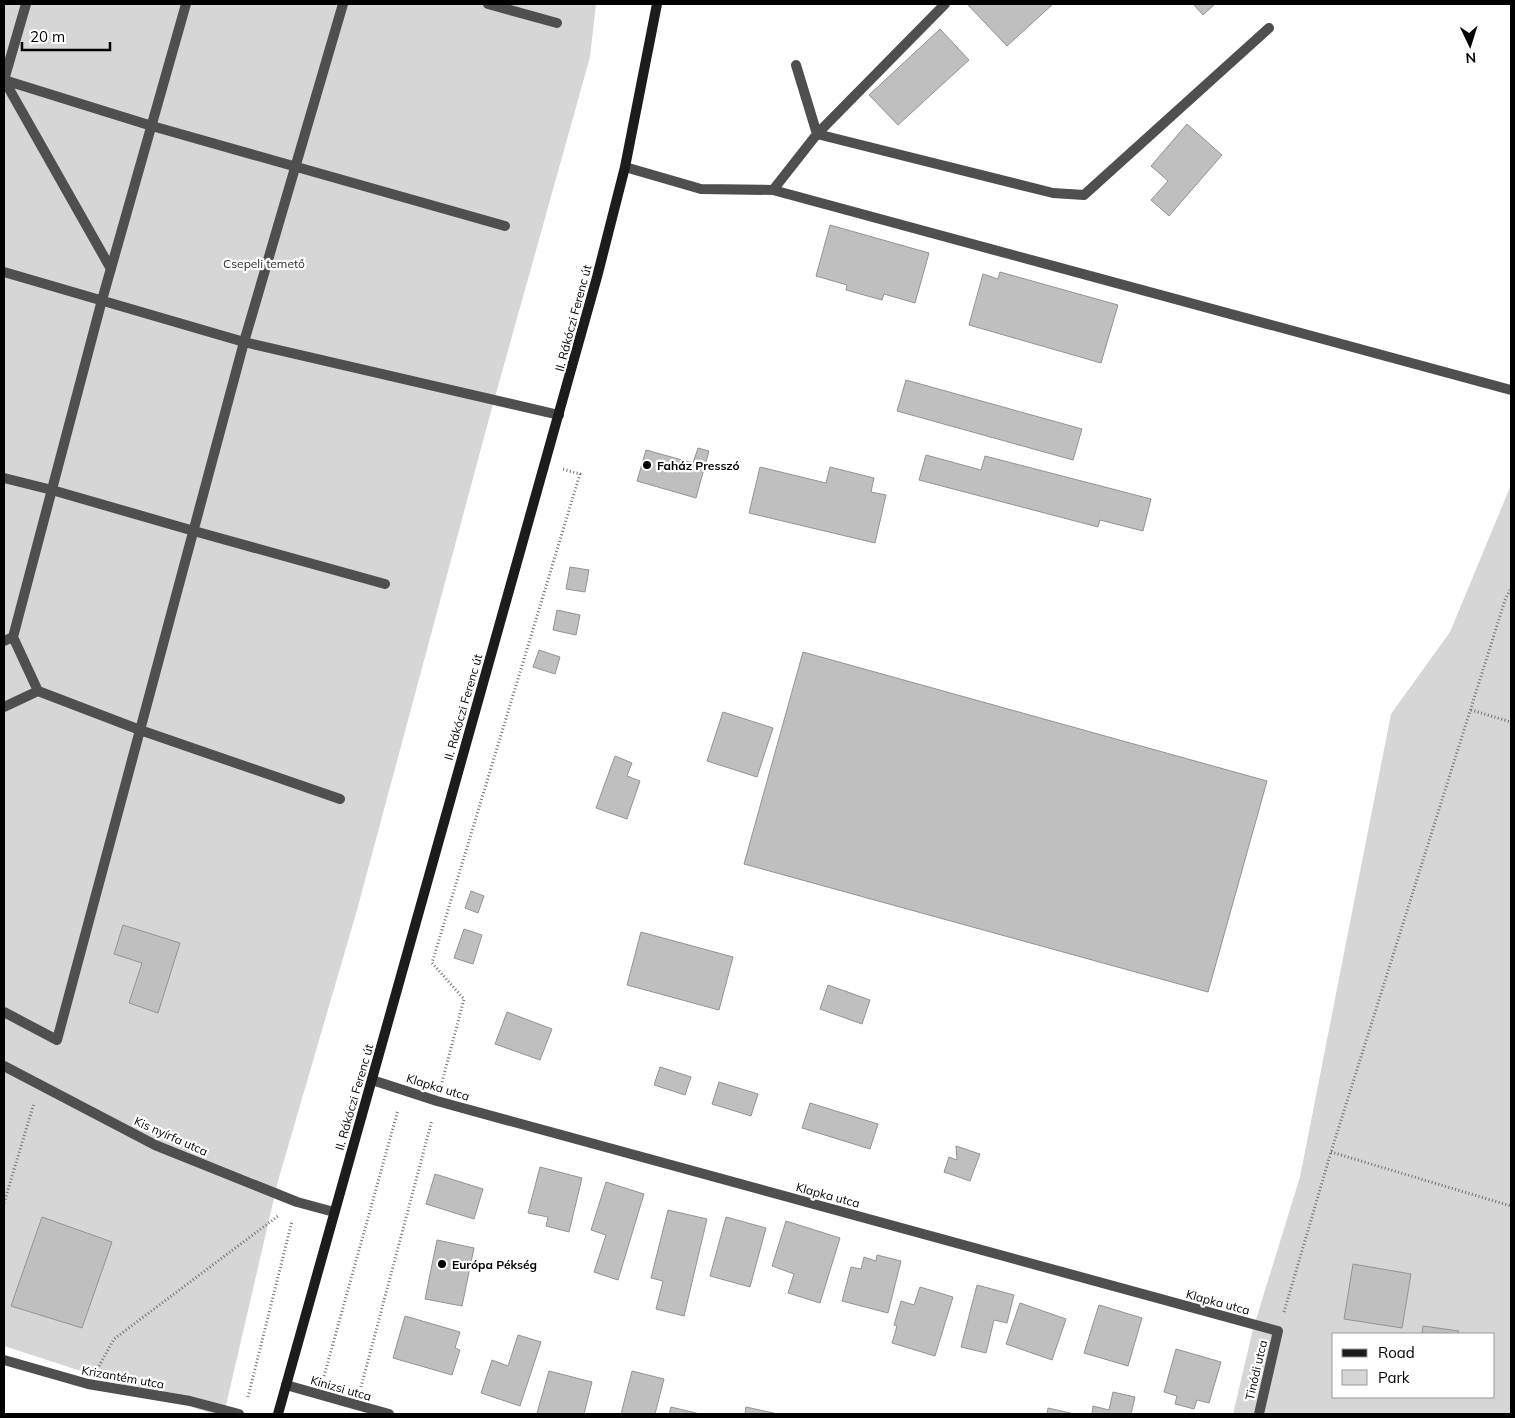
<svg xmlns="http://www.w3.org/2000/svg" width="1515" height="1418" font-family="Mulish,sans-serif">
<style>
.green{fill:#d6d6d6;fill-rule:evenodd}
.building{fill:#bfbfbf;stroke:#939393}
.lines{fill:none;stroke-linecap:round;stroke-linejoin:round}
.path{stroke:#717171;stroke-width:3;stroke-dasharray:1 2.5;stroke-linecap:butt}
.lane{stroke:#4f4f4f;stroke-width:10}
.street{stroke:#4f4f4f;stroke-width:10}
.secondary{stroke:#1c1c1c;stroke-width:10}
.poi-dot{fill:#000;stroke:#fff;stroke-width:2}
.labels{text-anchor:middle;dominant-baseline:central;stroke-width:4.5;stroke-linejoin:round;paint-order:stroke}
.park-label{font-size:12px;fill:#2d2d2d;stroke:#fff}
.street-label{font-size:12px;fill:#000;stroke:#fff}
.poi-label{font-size:12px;font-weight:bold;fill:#000;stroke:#fff;text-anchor:start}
</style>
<rect width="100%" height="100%" fill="#fff"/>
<!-- green -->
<path class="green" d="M4,4H596L590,57L490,415L357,910L278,1181L224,1414H213L4,1346Z
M1511,485V1414H1233L1253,1329L1300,1177L1391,714L1450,632ZM1334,1334H1494V1397H1334Z"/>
<!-- building -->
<path class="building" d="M967,4H1053L1007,46Z
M1193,4H1215L1203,15Z
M940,29L969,60L898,125L869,95Z
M1187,124L1222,155L1169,216L1151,200L1168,181L1151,166Z
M830,225L929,253L915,303L884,294L882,300L846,290L847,285L816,276Z
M1000,272L1118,305L1101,363L969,325L983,274L998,279Z
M906,380L1082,429L1073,460L897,411Z
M698,448L709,451L696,498L637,481L646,450L693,463Z
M926,455L981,470L985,456L1151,499L1143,531L1100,520L1098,527L919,480Z
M760,467L826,483L830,467L874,478L871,492L886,495L875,543L749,513Z
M570,567L589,570L585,592L566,589Z
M557,610L580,615L576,635L553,630Z
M539,650L560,657L555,674L533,667Z
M803,652L1267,781L1208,992L744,864Z
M723,712L773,728L757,777L707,761Z
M615,756L632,763L627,776L640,781L627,819L596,808Z
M471,891L484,896L478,913L465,908Z
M123,925L180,943L158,1013L129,1003L142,963L114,954Z
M464,929L482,935L473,964L454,958Z
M641,932L733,957L719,1010L627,985Z
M828,985L870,1000L862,1024L820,1009Z
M507,1012L552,1029L540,1060L495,1044Z
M660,1067L691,1077L685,1095L654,1085Z
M719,1082L758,1094L751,1116L712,1104Z
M810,1103L878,1124L870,1149L802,1128Z
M956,1146L980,1154L970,1181L944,1172L949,1157L957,1160Z
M540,1167L582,1178L569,1232L546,1226L548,1217L528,1213Z
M435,1174L483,1189L474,1219L426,1204Z
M606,1182L644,1194L618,1280L594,1272L606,1235L591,1230Z
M668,1210L707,1219L684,1316L656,1309L663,1281L651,1278Z
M42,1217L112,1242L82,1328L11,1306Z
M726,1217L766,1228L750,1287L710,1276Z
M786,1221L840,1238L820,1303L788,1293L794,1274L772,1266Z
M437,1240L474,1248L462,1306L425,1299Z
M877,1255L901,1261L888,1313L842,1301L851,1267L861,1269L864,1257L876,1261Z
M1353,1264L1411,1274L1402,1328L1344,1319Z
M977,1285L1014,1295L1007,1323L994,1320L986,1353L961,1347Z
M920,1287L953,1297L935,1356L892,1343L897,1326L894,1325L901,1301L914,1305Z
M1020,1303L1066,1319L1052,1360L1006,1344Z
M1099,1305L1142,1318L1128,1366L1084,1353Z
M405,1316L460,1332L455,1348L460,1350L452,1375L393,1358Z
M1423,1326L1459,1331L1458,1334H1422Z
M518,1335L541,1342L520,1406L481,1393L492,1360L508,1366Z
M1176,1349L1221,1362L1209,1403L1197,1400L1194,1409L1175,1404L1177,1396L1164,1392Z
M549,1371L592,1382L584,1414H544L537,1413Z
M632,1371L664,1379L655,1414H621Z
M1113,1392L1135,1397L1131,1414H1092L1093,1406L1109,1410Z
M671,1407L700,1414H669Z
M746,1407L778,1414H745Z
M1048,1408L1075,1414H1047Z"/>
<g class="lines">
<!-- path -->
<path class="path" d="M1471,710L1511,722
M442,1082L464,999L432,963L580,474L562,469
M1331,1152L1511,1206
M4,1203L34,1103
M1284,1312L1331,1152L1505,600L1511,588
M99,1366L114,1339L278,1216
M324,1376L398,1110
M361,1387L432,1120
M248,1397L292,1221"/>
<!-- lane -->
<path class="lane" d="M26,4L4,80L111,269
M488,4L557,23
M796,65L817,134L1053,193L1084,195L1269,28
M4,80L152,126L505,226
M625,167L701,189L773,190L1511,390
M773,190L817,134L945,4
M4,272L244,342L559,415
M4,478L52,490L194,531L385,584
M13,637L102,300L186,4
M4,641L13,637L38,691
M4,707L38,691L140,730L340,799
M4,1012L57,1040L244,342L343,4
M4,1066L155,1145L297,1202L334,1212"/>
<!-- street -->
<path class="street" d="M372,1080L437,1101L1278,1331L1259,1414
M4,1360L88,1384L190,1401L239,1414
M286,1385L389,1414"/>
<!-- secondary -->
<path class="secondary" d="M278,1414L597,277L625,167L657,4"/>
</g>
<!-- markers -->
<g class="poi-dot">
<circle cx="647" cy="465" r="5"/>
<circle cx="442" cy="1264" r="5"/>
</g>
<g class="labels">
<!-- park labels -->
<g class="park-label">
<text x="264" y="263">Csepeli temető</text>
</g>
<!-- street labels -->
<g class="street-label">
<text transform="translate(573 318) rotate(-75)">II. Rákóczi Ferenc út</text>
<text transform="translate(463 707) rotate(-74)">II. Rákóczi Ferenc út</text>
<text transform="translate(438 1087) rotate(17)">Klapka utca</text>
<text transform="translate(354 1097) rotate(-74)">II. Rákóczi Ferenc út</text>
<text transform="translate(171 1136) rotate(24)">Kis nyírfa utca</text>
<text transform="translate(828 1195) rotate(15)">Klapka utca</text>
<text transform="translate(1218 1302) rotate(15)">Klapka utca</text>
<text transform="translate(1256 1370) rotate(-77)">Tinódi utca</text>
<text transform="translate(123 1377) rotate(10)">Krizantém utca</text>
<text transform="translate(341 1388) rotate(16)">Kinizsi utca</text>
</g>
<!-- poi labels -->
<g class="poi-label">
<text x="657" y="465">Faház Presszó</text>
<text x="452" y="1264">Európa Pékség</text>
</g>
</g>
<!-- border -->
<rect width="1515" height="1418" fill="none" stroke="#000000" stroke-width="10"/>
<!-- legend -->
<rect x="1332" y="1333" width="162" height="65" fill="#ffffff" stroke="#999999"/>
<rect x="1342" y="1349" width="25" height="8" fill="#1c1c1c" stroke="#999999"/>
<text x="1378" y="1358" font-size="15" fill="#000000">Road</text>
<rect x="1342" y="1370" width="25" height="15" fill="#d6d6d6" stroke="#999999"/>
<text x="1378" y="1383" font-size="15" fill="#000000">Park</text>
<!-- north arrow -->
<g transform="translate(1470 45) rotate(176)" stroke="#ffffff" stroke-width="4" paint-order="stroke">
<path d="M0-4L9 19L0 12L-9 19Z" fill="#000000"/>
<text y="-8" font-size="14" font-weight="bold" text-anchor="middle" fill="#000000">N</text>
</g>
<!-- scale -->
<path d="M22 42v8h88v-8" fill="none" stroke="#000000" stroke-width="2.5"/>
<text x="30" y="42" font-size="15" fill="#000000" stroke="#ffffff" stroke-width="4" paint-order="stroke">20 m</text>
</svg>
